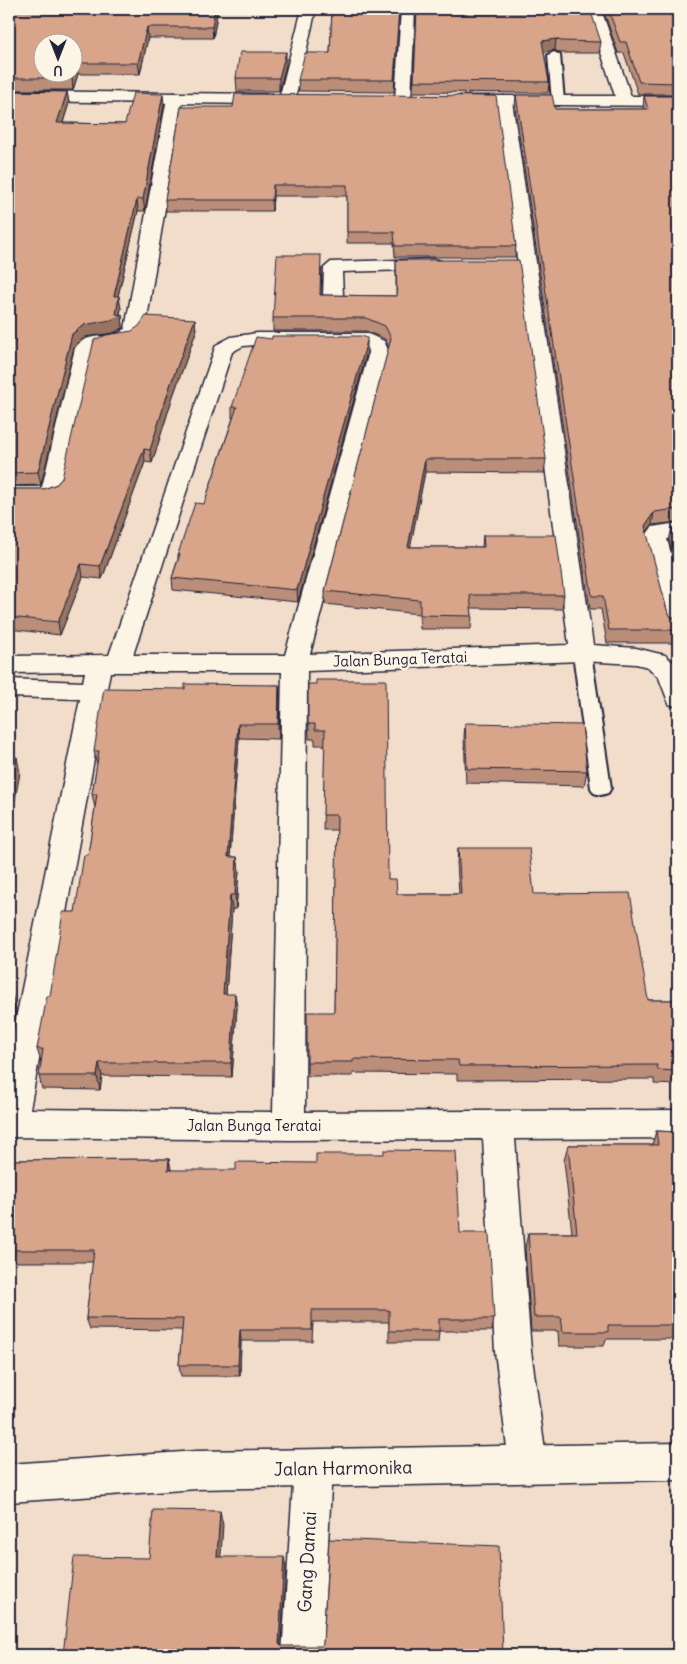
<svg xmlns="http://www.w3.org/2000/svg" width="687" height="1664" font-family="Delius,sans-serif">
<style>
.lines{fill:none;stroke-linecap:round;stroke-linejoin:round}
.lane-casing{stroke:#22223b;stroke-width:4}
.street-casing{stroke:#22223b;stroke-width:3}
.secondary-casing{stroke:#22223b;stroke-width:3}
.lane{fill:#fcf5e5;fill-rule:evenodd}
.street{fill:#fcf5e5;fill-rule:evenodd}
.secondary{fill:#fcf5e5;fill-rule:evenodd}
.wall{fill:#ba8e78;stroke:#22223b}
.shaded-wall{fill:#977461;stroke:#22223b}
.building{fill:#d8a58b;stroke:#22223b;fill-rule:evenodd}
.labels{text-anchor:middle;dominant-baseline:central;stroke-width:5;stroke-linejoin:round;paint-order:stroke}
.street-label{font-size:15px;fill:#22223b;stroke:#fcf5e5}
.near-street-label{font-size:18px;fill:#22223b;stroke:#fcf5e5}
</style>
<rect width="100%" height="100%" fill="#f1ddca"/>
<filter id="ink" filterUnits="userSpaceOnUse"><feTurbulence type="fractalNoise" baseFrequency=".02" numOctaves="2"/><feDisplacementMap in="SourceGraphic" scale="10" xChannelSelector="R" yChannelSelector="G"/><feConvolveMatrix kernelMatrix="1 2 1 2 8 2 1 2 1" color-interpolation-filters="sRGB"/></filter>
<g filter="url(#ink)">
<g class="lines">
<!-- lane casing -->
<g class="lane-casing">
<path id="lane" d="M554,52L560,55L564,101L558,105L552,101L548,55Z
M582,647L588,649L591,653L611,788L608,793L601,795L594,793L591,788L573,653L576,649Z"/>
</g>
<!-- street casing -->
<g class="street-casing">
<path id="street" d="M302,9H316L295,99L293,102H281L279,99Z
M401,9H415L411,100L409,103H397L395,100Z
M587,9H601L633,102L631,105H619L617,102Z
M175,93L181,95L183,98L145,331C130,352 111,339 94,351L63,490C52,506 26,501 9,501V487H42L75,348C87,330 111,341 125,329L167,98L169,95Z
M504,96L510,98L512,101L593,645L636,648L656,653L665,655L678,667V707L669,704L659,678L648,667L636,664L582,661L307,671L305,1112L678,1110V1138L515,1139L531,1351L547,1464L541,1477L528,1483L515,1477L509,1464L495,1351L483,1139L289,1140L9,1137V1054L80,699L9,697V679L83,682L85,672L9,673V656L109,655L216,345L231,337L257,333H366L384,341L389,352L310,654L569,645L496,101L498,98ZM257,345H362L368,348L369,352L285,655H133L232,352L243,346ZM110,672H282L273,1112L30,1109Z
M434,259L441,261L443,265L441,269L342,272L343,296L340,300L333,302L326,300L323,296L324,268L331,262Z
M678,523V537L667,539L678,580V630L669,628L666,622L644,538L652,527Z
M313,1450L326,1456L332,1469L322,1655H282L294,1469L300,1456Z"/>
</g>
<!-- secondary casing -->
<g class="secondary-casing">
<path id="secondary" d="M9,91L272,94L278,96L280,99L278,102L272,104L9,101Z
M460,96H678V106L454,104L452,101L454,98Z
M678,1443V1480L197,1489L9,1502V1464L197,1451Z"/>
</g>
<!-- lane -->
<use href="#lane" class="lane"/>
<!-- street -->
<use href="#street" class="street"/>
<!-- secondary -->
<use href="#secondary" class="secondary"/>
</g>
<!-- wall -->
<path class="wall" d="M9,9H218L213,38H148L140,74H78L73,90H9Z
M332,9H399L394,92L299,91L298,80L330,53Z
M417,9L601,42L599,53H560L555,50L544,52L549,82L548,93L413,92Z
M603,9H678V94H638L624,53H618Z
M286,65L279,91H237L236,78Z
M9,91L67,92L69,103L63,123L125,124L164,105L145,211H138L118,296L121,309L120,315H122L123,328L113,333L85,337L74,347L41,485L9,486Z
M516,95L555,109H643L644,96H678V522L652,525L646,533L667,610L671,617L678,618V643H607L601,609H590L515,107Z
M181,107L516,246L515,257H395L394,243H347V196H273L272,211H166L165,200Z
M396,260L546,459L544,473L425,472L410,547H482L483,535L564,595L562,609L471,608L472,616L471,629H420L419,614L325,604V591L389,347L385,339L366,331H273V318L322,268L321,295L396,296Z
M195,319L196,332L173,396L152,463L145,462L102,579L83,577L60,635L9,629V489H44L57,484Z
M367,352L298,602L173,590L172,578L178,559V554L204,504L233,418H232V407Z
M678,526V574L669,540L672,528Z
M308,684L388,879L397,894H459L457,863L458,848L534,894L648,1000H678V1085L654,1084V1079L457,1080V1074L353,1073V1076H307V1062L334,1012L337,830H323L325,745H315V739H309Z
M279,685L280,699L279,739L239,738L230,857H237L239,871L236,909H232L226,994L237,1007L232,1077L102,1076L100,1090L42,1089L39,1076L41,1062L37,1049L50,996L75,912L88,855L95,808L92,794L97,765L94,751L185,689Z
M465,723L587,771L584,786L466,783L464,737Z
M656,1131L678,1132V1341V1339H606L604,1346H559L558,1331H531L525,1248L528,1233H572L564,1161L568,1145H652Z
M169,1159L171,1170L460,1233L494,1319L492,1331H439L438,1342H389V1322H313L312,1341H241L240,1376H181L179,1365L182,1330L90,1329L86,1318L93,1262H15L11,1250L12,1241H9V1160Z"/>
<!-- shaded-wall -->
<path class="shaded-wall" d="M215,9H218L213,38L212,27Z
M147,27L148,38L140,74L138,63Z
M556,39L555,50L541,53L542,41Z
M286,52V65L279,91V78Z
M77,63L78,74L73,90L72,78Z
M67,92L69,103L59,135L57,123Z
M163,94L164,105L145,211L143,199Z
M273,185V196L272,211V200Z
M137,199L138,211L115,309L114,296Z
M119,296L121,309L119,316L122,315L123,328L113,333L85,337L74,347L41,485L38,472L72,334L84,325L116,314Z
M195,319L196,332L173,396L152,463L150,450L171,383Z
M367,341V352L298,602L297,590Z
M144,449L145,462L102,579L100,566Z
M425,459V472L408,560V547Z
M654,512L652,525L642,538L645,526Z
M81,564L83,577L60,635L58,622Z
M279,685L280,699L279,739L278,724Z
M238,724L239,738L229,871L228,857Z
M17,757L20,773L9,832V797Z
M237,857L239,871L236,909L235,895Z
M230,895L232,909L225,1007L223,994Z
M235,994L237,1007L232,1077L231,1063Z
M12,995L16,1010L9,1053V1013Z
M99,1063L102,1076L100,1090L97,1076Z
M169,1159L171,1171L168,1170Z
M240,1330L241,1341L240,1376L238,1365Z
M220,1511L223,1525L220,1569L217,1557Z
M284,1557L286,1569L280,1655L279,1644Z"/>
<!-- building -->
<path class="building" d="M9,9H215L212,27H147L138,63H77L72,78H9ZM42,42H72V72H42Z
M332,9H399L394,80H298L305,53H330Z
M417,9H590L601,42L561,41L556,39L542,41L549,82L414,81Z
M608,9H678V83L639,82L626,42H620Z
M240,52H286L279,78H236Z
M9,91L67,92L57,123L125,124L133,93L163,94L143,199H137L114,296H119L116,314L122,315L111,320L84,325L72,334L38,472L9,473Z
M235,94L496,96L516,246H395L394,232H347V185H273L272,200H165L181,107H233Z
M516,95H552L555,109H648L644,96H678V509L654,512L645,526L667,610L671,617L678,618V630H609L603,596H592Z
M277,255H321L320,295L397,296L396,260H519L546,459H425L408,547H484L483,535H556L564,595H470L472,616L420,615V600L325,591L391,338L385,326L366,318H273Z
M146,316L195,319L171,383L150,450L144,449L100,566L81,564L58,622L9,617V489H44L57,484L62,478L94,340L106,335L132,331L139,326Z
M272,336H362L367,338V341L297,590L172,578L180,554H178L195,503L204,504L237,407H232L256,337L272,339Z
M678,526V551L672,528Z
M316,680H386L388,879H396L397,894H461L458,848H529L534,894L630,893L648,1000H678V1071L658,1070L657,1065L459,1066L458,1060L353,1059V1062H307V1012H334L337,815H323L325,730H315V724H308V684H316Z
M185,684L279,685L278,724H238L228,857H237L235,895H230L223,994H235L231,1063H99L97,1076H39L43,1049H37L47,996H50L63,912H75L84,855H88L97,794H92L99,751H94L104,688L185,689Z
M465,723L582,725L587,771L467,769Z
M9,757H17L9,797Z
M9,995H12L9,1013Z
M656,1131L678,1132V1325H608V1332H563L561,1317H534L528,1233H577L568,1145H658Z
M384,1150L456,1151L460,1233H489L494,1319H439V1331H389V1310H312V1330H240L238,1365H179L183,1319L86,1318L94,1250H11L14,1229H9V1160L169,1159L168,1170H236V1162L316,1163V1154H384Z
M153,1510L220,1511L217,1557H284L279,1644L281,1646H322L323,1644L329,1539L499,1546L503,1655H63L74,1557L149,1558Z"/>
</g>
<g class="labels">
<!-- street labels -->
<g class="street-label">
<text transform="translate(400 659) rotate(-2)">Jalan Bunga Teratai</text>
<text x="254" y="1125">Jalan Bunga Teratai</text>
</g>
<!-- near-street labels -->
<g class="near-street-label">
<text transform="translate(343 1468) rotate(-1)">Jalan Harmonika</text>
<text transform="translate(307 1562) rotate(-87)">Gang Damai</text>
</g>
</g>
<!-- margin -->
<rect width="687" height="1664" fill="none" stroke="#fcf5e5" stroke-width="30"/>
<rect x="15" y="15" width="657" height="1634" fill="none" stroke="#22223b" stroke-width="2" filter="url(#ink)"/>
<!-- north arrow -->
<g transform="translate(58 58) rotate(180)"><circle r="24" fill="#fcf5e5" stroke="#a5a1a1"/>
<path d="M0-4L9 19L0 12L-9 19Z" fill="#22223b"/>
<text y="-8" font-size="14" font-weight="bold" text-anchor="middle" fill="#22223b">U</text>
</g>
</svg>
